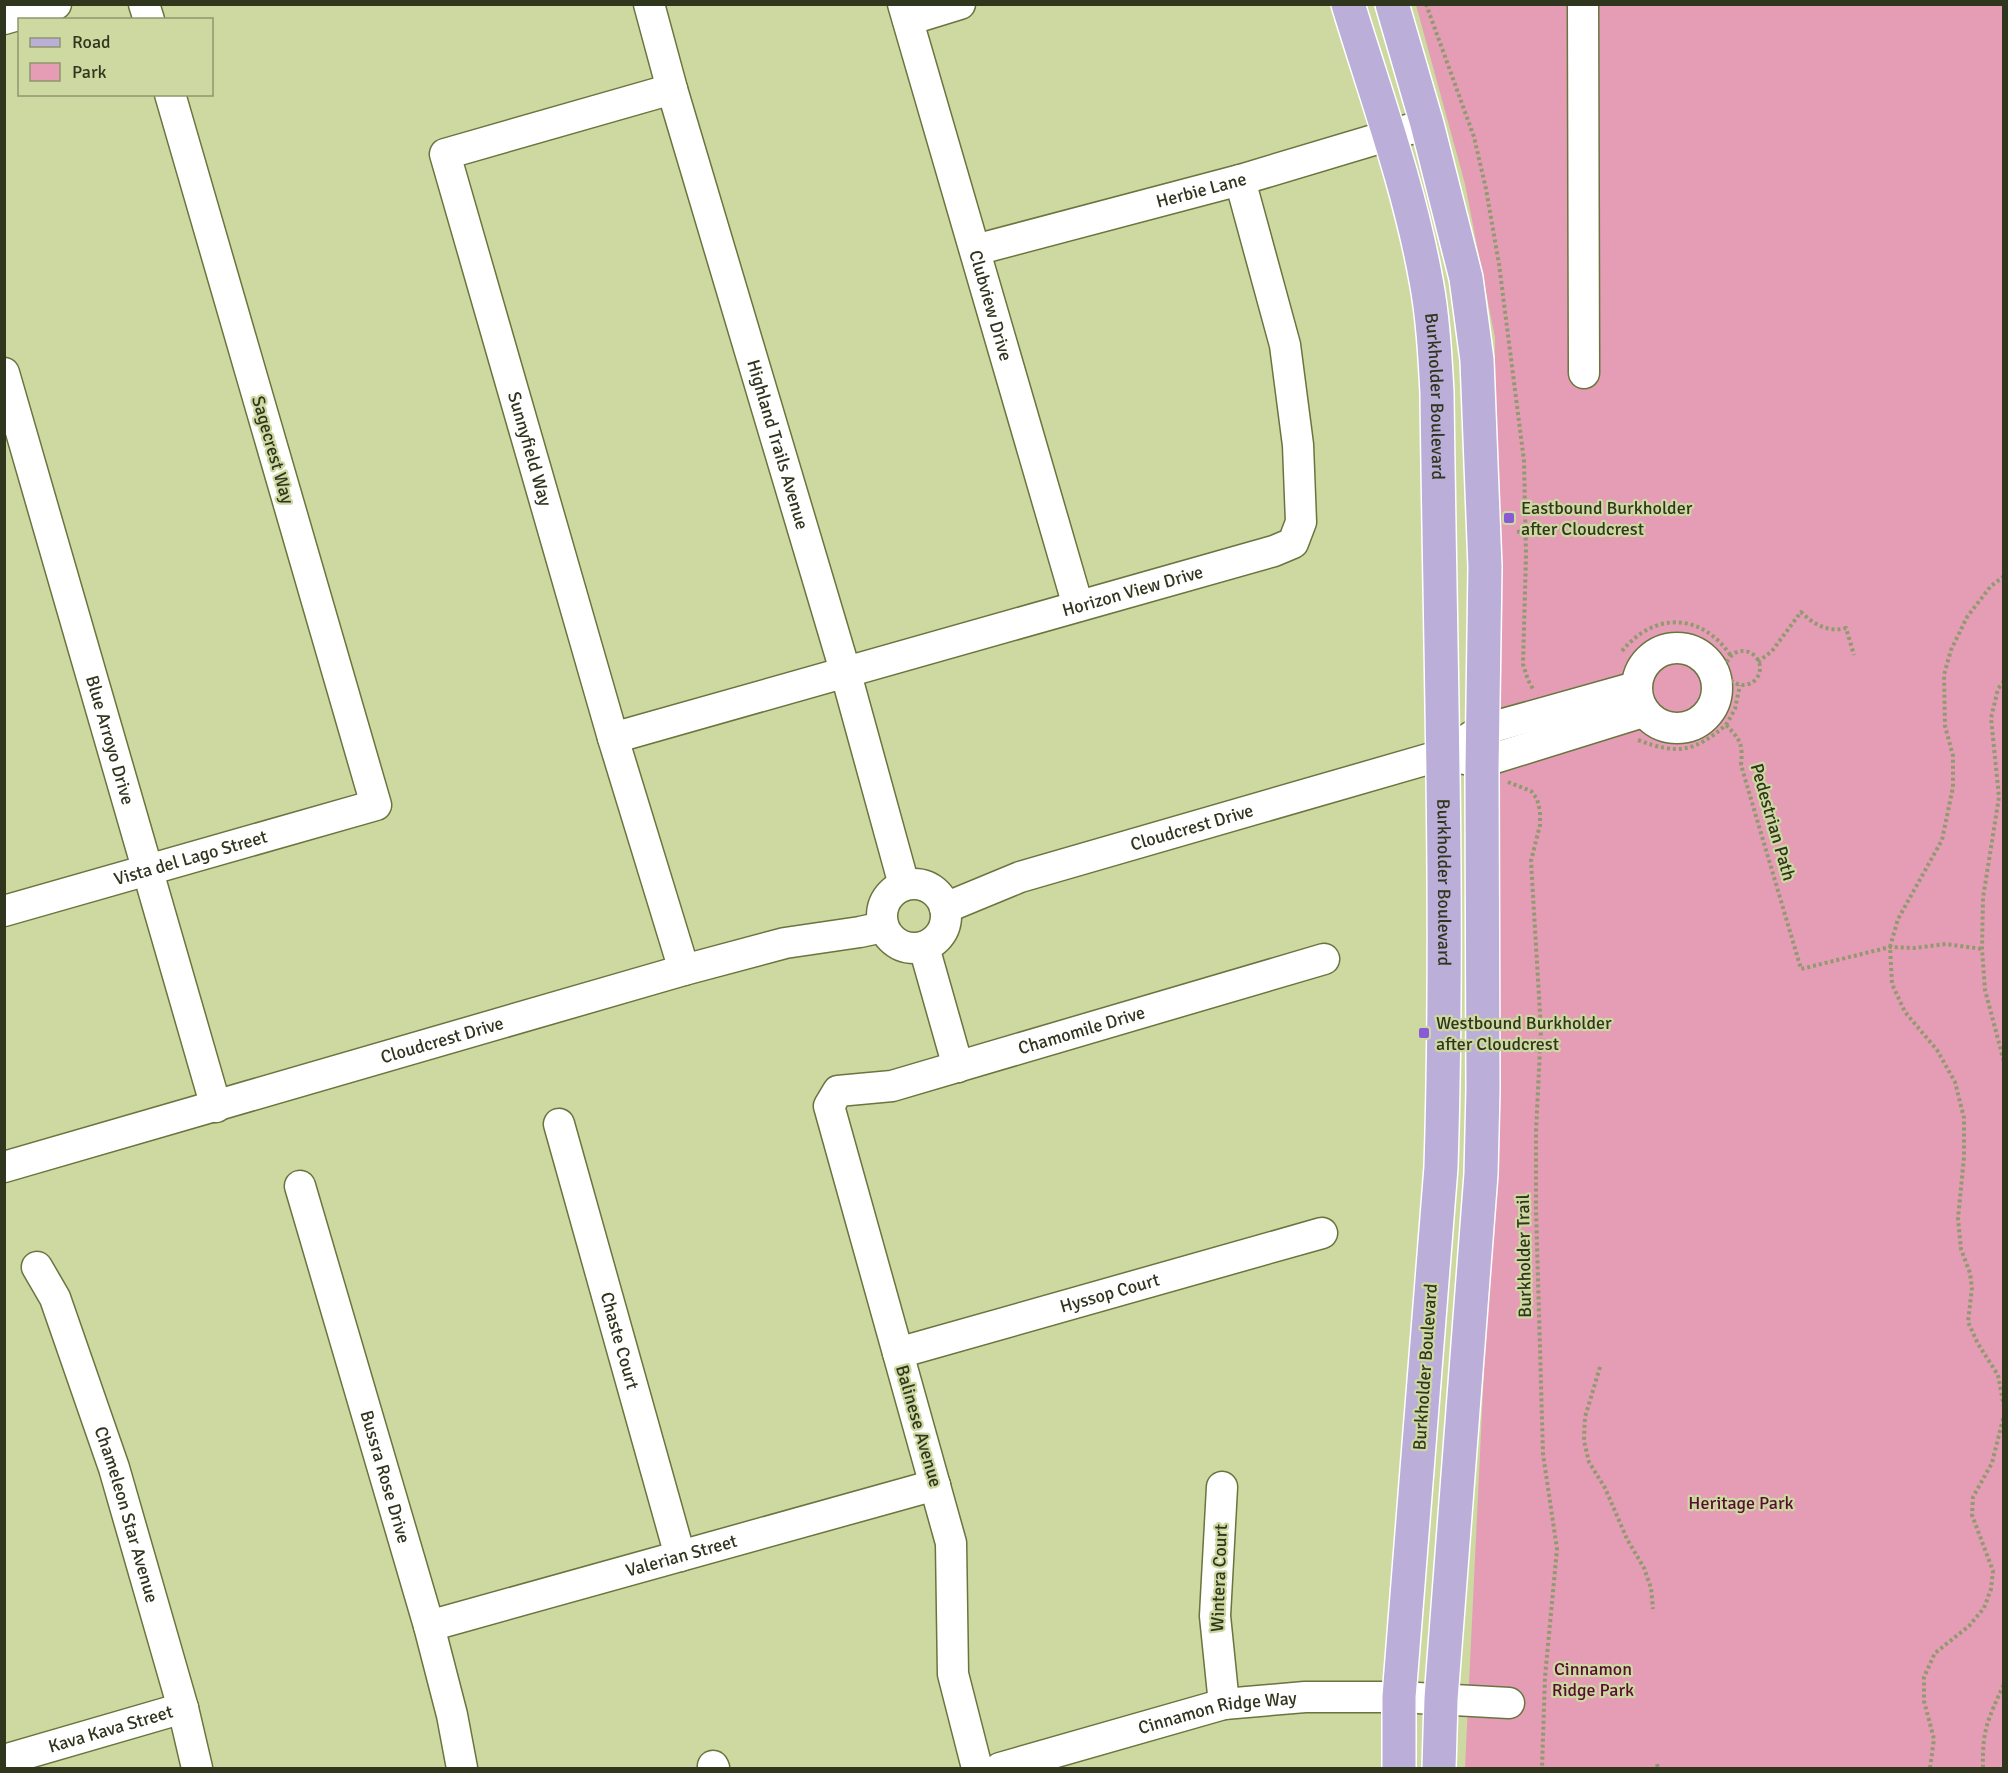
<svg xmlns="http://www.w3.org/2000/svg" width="2008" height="1773" font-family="Signika,sans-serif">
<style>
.green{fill:#e49db5}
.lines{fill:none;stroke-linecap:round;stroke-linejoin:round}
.minor-casing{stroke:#6a743e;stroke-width:33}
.major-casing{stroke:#fff;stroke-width:36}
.path{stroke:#919a6e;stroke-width:4;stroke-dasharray:3 3;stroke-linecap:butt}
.minor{stroke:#fff;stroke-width:30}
.major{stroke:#bbaed9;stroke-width:33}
.poi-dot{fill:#875bd5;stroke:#cdd9a0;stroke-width:2}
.labels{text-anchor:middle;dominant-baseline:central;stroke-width:4.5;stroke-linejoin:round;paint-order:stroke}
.street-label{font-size:18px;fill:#30351e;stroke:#cdd9a0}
.poi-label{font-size:18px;fill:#30351e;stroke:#cdd9a0;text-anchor:start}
.park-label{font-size:18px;fill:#580c31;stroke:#cdd9a0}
</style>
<rect width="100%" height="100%" fill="#cdd9a0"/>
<!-- green -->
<path class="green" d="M1416,5H2003V1768H1465L1484,1370L1495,338L1465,184Z"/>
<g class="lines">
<!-- minor casing -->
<g class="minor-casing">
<g id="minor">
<path d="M144,4L149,20"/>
<path id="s1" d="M649,4L672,89L846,674L904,885"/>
<path id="s2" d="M903,4L1078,606"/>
<path d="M1583,4L1584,373"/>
<path d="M4,19L56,4"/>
<path d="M908,20L960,4"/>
<path id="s3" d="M672,89L445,154L613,738L684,970"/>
<path id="s4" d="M975,250L1240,180L1427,124"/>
<path id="s5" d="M4,373L216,1107"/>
<circle cx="1677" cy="688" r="40"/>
<path id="s6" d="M613,738L1274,551L1293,543L1301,522L1298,445L1285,345L1240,180"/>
<path d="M1459,758L1482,762L1643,712"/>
<circle cx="914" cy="916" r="32"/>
<path id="s7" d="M945,908L1020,877L1442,755L1482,730L1636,687"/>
<path id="s8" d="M4,911L376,805L170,94"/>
<path d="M924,947L958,1067"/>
<path id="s9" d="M559,1124L680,1556"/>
<path id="s10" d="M4,1167L684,970L785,943L860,932L883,927"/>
<path id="s11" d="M300,1186L429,1626L452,1715L462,1768"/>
<path id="s12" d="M37,1267L55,1298L114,1468L183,1708L197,1768"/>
<path id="s13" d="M898,1353L1322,1233"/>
<path d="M1222,1487L1215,1616L1224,1704"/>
<path id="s14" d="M429,1626L935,1485"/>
<path id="s15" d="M4,1760L183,1708"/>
<path d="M713,1766L714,1768"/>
<path id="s16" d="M977,1768L953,1674L951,1543L829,1106L838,1091L892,1086L1324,959"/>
<path id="s17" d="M1000,1768L1224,1704L1305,1697H1399L1509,1703"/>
</g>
</g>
<!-- major casing -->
<g class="major-casing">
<g id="major">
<path id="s18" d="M1348,4C1376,96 1409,186 1426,280C1433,317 1435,356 1437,393C1440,651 1449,910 1441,1167L1399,1697V1768"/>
<path d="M1392,4L1427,124L1466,278L1477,360L1485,567L1482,771L1483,1090L1481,1174L1441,1699L1439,1768"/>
</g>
</g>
<!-- path -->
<path class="path" d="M1426,4L1474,137L1486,189L1499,264L1524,461L1526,556L1523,664L1528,680L1534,691
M1517,532L1525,531
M2004,576L1991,586L1967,617L1951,650L1944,675L1945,726L1953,756V787L1942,840L1898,919L1890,947L1892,984L1905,1012L1937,1050L1955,1082L1964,1118V1157L1958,1219L1961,1249L1970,1273L1972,1288L1968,1322L1978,1344L1998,1375L2004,1407
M1622,651C1655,611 1702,613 1731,656
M1726 668a17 17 0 1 1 34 0a17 17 0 1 1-34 0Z
M1758,662L1772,651L1801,612C1813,624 1828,633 1846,628L1854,655
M2004,681L1998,689L1991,718L1999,797L1983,898L1982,949L1985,990L2004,1062
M1726,725L1735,709L1740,685
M1638,740C1678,755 1694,752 1726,725C1741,740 1743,745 1741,765L1801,969L1890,947L1915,948L1946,944L1982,949
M1508,782L1531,791L1537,799L1540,811V825L1531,861L1541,1030L1536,1131V1209L1543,1454L1557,1549L1545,1677L1542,1768
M1600,1367L1585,1417L1584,1441L1589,1462L1605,1488L1627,1539L1644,1568L1651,1588L1653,1609
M1657,1764L1658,1768
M1930,1768L1934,1739L1924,1701V1677L1935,1653L1969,1626L1984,1608L1991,1589L1993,1571L1972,1515L1973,1497L1992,1463L2004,1415
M1983,1768C1982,1730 1988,1719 2004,1684"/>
<!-- minor -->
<use href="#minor" class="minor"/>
<!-- major -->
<use href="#major" class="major"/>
</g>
<!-- markers -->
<g class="poi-dot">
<rect x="1503" y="512" width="12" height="12" rx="3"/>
<rect x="1418" y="1027" width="12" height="12" rx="3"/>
</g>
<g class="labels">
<!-- street labels -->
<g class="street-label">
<text stroke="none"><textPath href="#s4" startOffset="234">Herbie Lane</textPath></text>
<text stroke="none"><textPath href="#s2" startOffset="314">Clubview Drive</textPath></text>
<text stroke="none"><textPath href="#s18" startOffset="404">Burkholder Boulevard</textPath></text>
<text stroke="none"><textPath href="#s1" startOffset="459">Highland Trails Avenue</textPath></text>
<text stroke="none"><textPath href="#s3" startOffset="543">Sunnyfield Way</textPath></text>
<text transform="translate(273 450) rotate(74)">Sagecrest Way</text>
<text stroke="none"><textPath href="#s6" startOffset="540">Horizon View Drive</textPath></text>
<text stroke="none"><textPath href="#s5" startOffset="382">Blue Arroyo Drive</textPath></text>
<text transform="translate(1773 822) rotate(74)">Pedestrian Path</text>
<text stroke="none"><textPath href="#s7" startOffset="260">Cloudcrest Drive</textPath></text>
<text stroke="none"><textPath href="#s8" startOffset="194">Vista del Lago Street</textPath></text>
<text stroke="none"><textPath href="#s18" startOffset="890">Burkholder Boulevard</textPath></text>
<text stroke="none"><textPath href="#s16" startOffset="951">Chamomile Drive</textPath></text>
<text stroke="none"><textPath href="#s10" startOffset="456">Cloudcrest Drive</textPath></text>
<text transform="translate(1524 1256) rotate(-91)">Burkholder Trail</text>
<text stroke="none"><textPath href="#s13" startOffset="220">Hyssop Court</textPath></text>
<text stroke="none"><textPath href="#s9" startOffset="225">Chaste Court</textPath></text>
<text transform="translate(1425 1367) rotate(-86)">Burkholder Boulevard</text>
<text transform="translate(919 1426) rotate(74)">Balinese Avenue</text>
<text stroke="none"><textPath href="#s11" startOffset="303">Bussra Rose Drive</textPath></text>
<text stroke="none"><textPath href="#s12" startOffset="264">Chameleon Star Avenue</textPath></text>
<text stroke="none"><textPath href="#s14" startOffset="262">Valerian Street</textPath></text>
<text transform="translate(1219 1578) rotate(-88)">Wintera Court</text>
<text stroke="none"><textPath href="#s17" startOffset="225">Cinnamon Ridge Way</textPath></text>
<text stroke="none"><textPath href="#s15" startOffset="111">Kava Kava Street</textPath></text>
</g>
<!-- poi labels -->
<g class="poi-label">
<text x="1521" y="508">Eastbound Burkholder<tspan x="1521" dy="21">after Cloudcrest</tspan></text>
<text x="1436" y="1023">Westbound Burkholder<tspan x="1436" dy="21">after Cloudcrest</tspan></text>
</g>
<!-- park labels -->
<g class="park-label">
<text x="1741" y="1503">Heritage Park</text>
<text x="1593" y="1669">Cinnamon<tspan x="1593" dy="21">Ridge Park</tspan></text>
</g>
</g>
<!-- border -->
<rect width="2008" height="1773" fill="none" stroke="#30351e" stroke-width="12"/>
<!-- legend -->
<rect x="18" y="18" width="195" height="78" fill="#cdd9a0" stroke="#8e976c" stroke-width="1.5"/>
<rect x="30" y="38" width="30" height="9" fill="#bbaed9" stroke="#8e976c" stroke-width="1.5"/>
<text x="72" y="48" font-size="18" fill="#30351e">Road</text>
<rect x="30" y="63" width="30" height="18" fill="#e49db5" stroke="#8e976c" stroke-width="1.5"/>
<text x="72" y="78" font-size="18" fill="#30351e">Park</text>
</svg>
